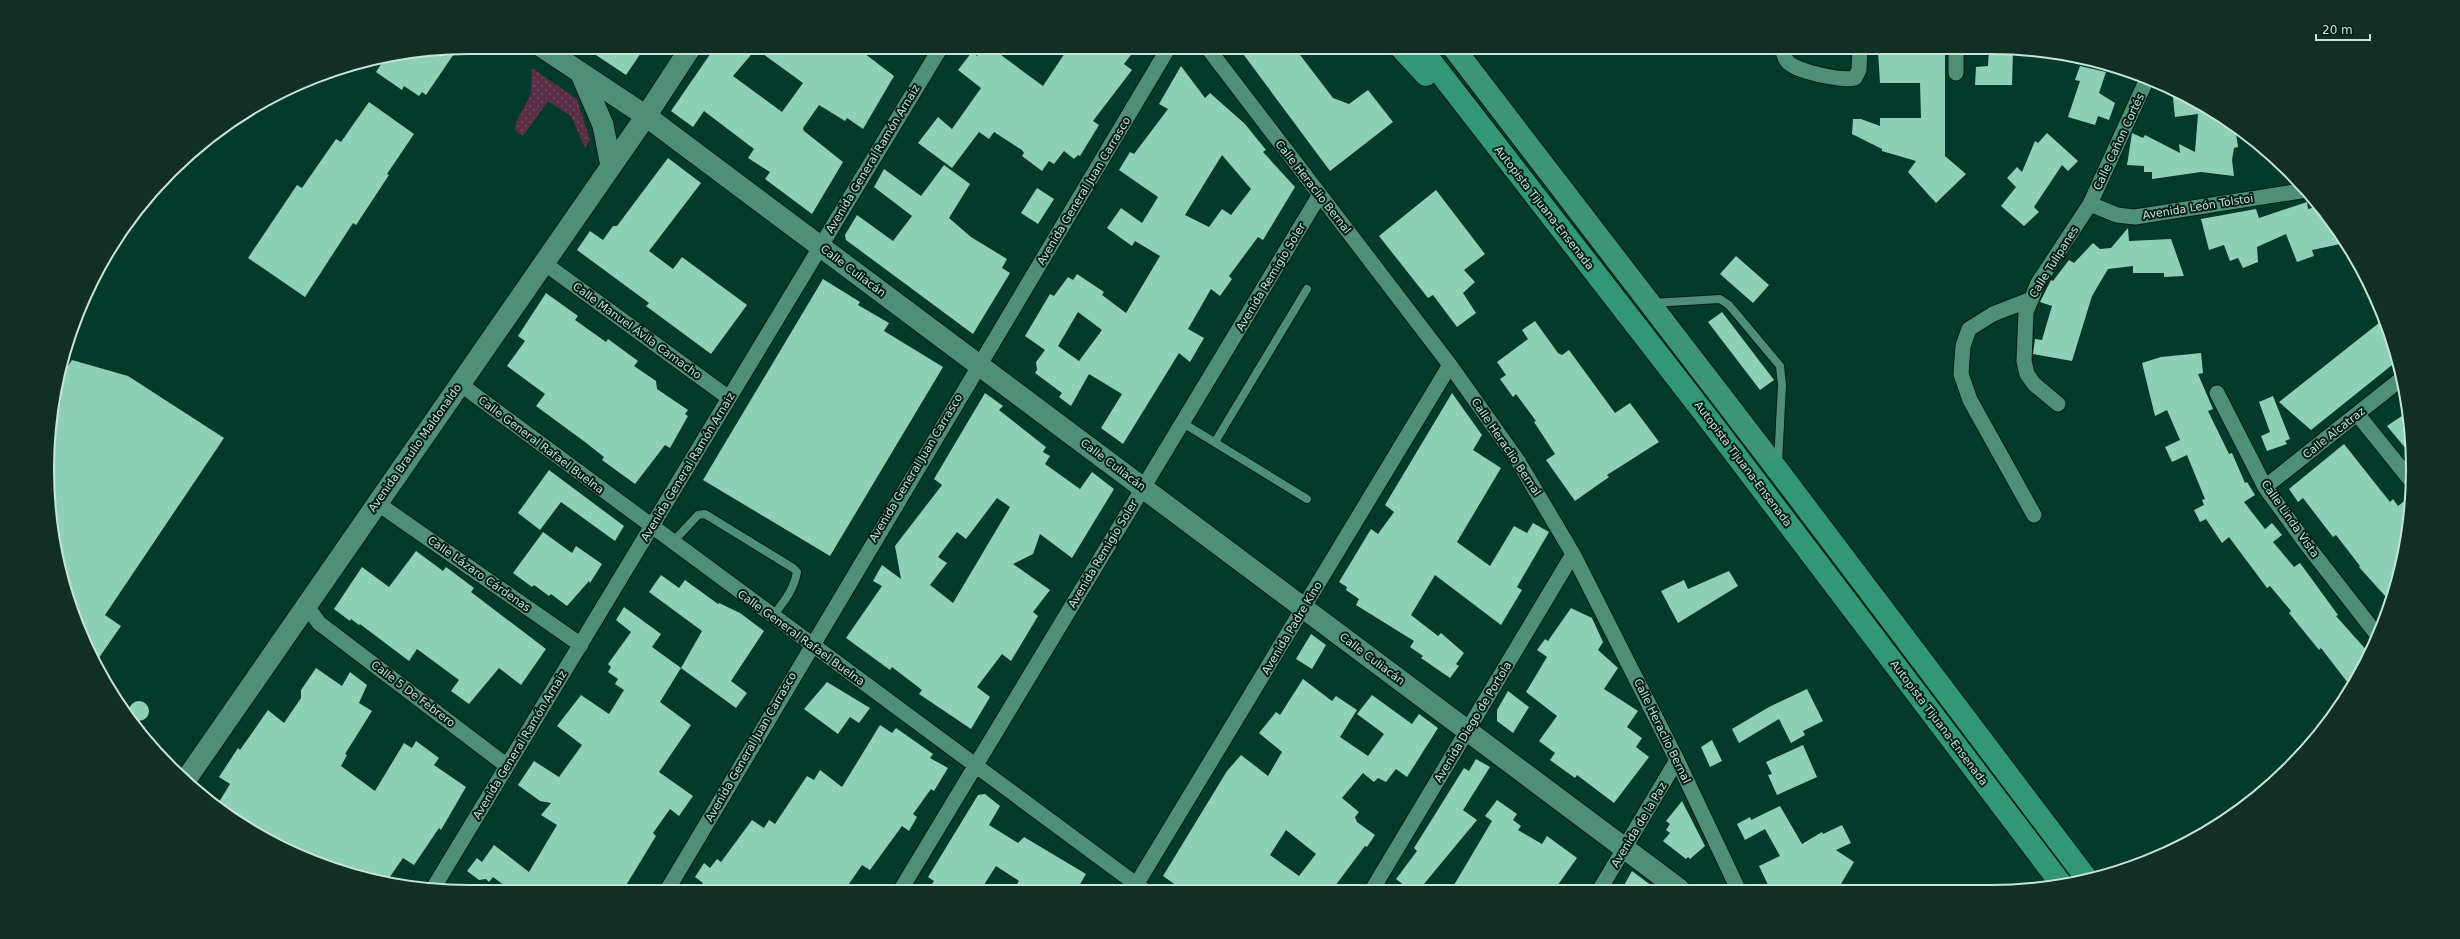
<svg xmlns="http://www.w3.org/2000/svg" width="2460" height="939" font-family="'DejaVu Sans',sans-serif">
<style>
.grass{fill:url(#grass-dots)}
.building{fill:#8ed0b6;fill-rule:evenodd}
.lines{fill:none;stroke-linecap:round;stroke-linejoin:round}
.lane-casing{stroke:#001f15;stroke-width:10}
.street-casing{stroke:#001f15;stroke-width:17}
.secondary-casing{stroke:#001f15;stroke-width:23}
.primary-casing{stroke:#001f15;stroke-width:24}
.highway-casing{stroke:#001f15;stroke-width:24}
.lane{stroke:#4f8f78;stroke-width:8}
.street{stroke:#4f8f78;stroke-width:15}
.secondary{stroke:#4f8f78;stroke-width:21}
.primary{stroke:#3d9477;stroke-width:22}
.highway{stroke:#319777;stroke-width:22}
.labels{text-anchor:middle;dominant-baseline:central;stroke-width:4;stroke-linejoin:round;paint-order:stroke}
.street-label{font-size:11px;fill:#c5e5d7;stroke:#031e15}
.rim{fill:none;stroke:#c5e5d7;stroke-width:2}
</style>
<defs>
<pattern id="grass-dots" width="8" height="8" patternUnits="userSpaceOnUse"><rect width="8" height="8" fill="#5a2f45"/><path d="M2 2h.1M6 6h.1" fill="none" stroke="#704d5f" stroke-width="1.8" stroke-linecap="round"/></pattern>
</defs>
<rect width="100%" height="100%" fill="#033a2b"/>
<!-- grass -->
<path class="grass" d="M532,68L577,99L590,140L585,148L571,116L548,101L523,136L515,130L516,122L531,94Z"/>
<!-- building -->
<path class="building" d="M584,47H645L626,75Z
M715,47H856L894,76L863,129L847,118L845,121L819,105L803,128L804,131L843,162L812,214L765,179L770,172L748,158L754,149L704,111L693,127L671,111ZM756,49L803,83L782,112L733,76Z
M984,47H990L1043,86L1069,47H1137L1124,64L1132,70L1093,121L1099,125L1080,156L1078,155L1074,159L1064,151L1054,164L1049,161L1042,171L1022,156L1024,153L1022,150L994,132L989,139L979,132L952,168L918,143L938,117L952,129L981,88L958,70L972,52L977,56Z
M1238,47H1294L1333,98L1349,104L1368,90L1393,122L1330,171Z
M1914,47H1945V156L1966,174L1936,203L1908,172L1916,161L1882,151V149L1852,134L1853,119H1861L1880,126V118H1921L1920,83H1880L1878,50L1914,49Z
M458,48L426,95L422,92L419,96L404,86L402,90L376,72L387,55Z
M1989,49L2013,50L2012,85H1975L1976,67L1988,66Z
M1181,66L1205,98L1210,93L1245,124L1266,150L1263,152L1295,187L1263,240L1258,237L1229,276L1232,279L1220,296L1211,289L1188,329L1204,338L1190,362L1179,353L1123,444L1101,428L1122,394L1089,374L1071,406L1059,397L1062,393L1035,373L1037,370L1036,362L1045,350L1025,336L1050,294L1054,296L1068,277L1073,280L1077,274L1104,292L1102,295L1126,313L1160,256L1135,241L1132,246L1107,228L1121,208L1142,223L1158,197L1119,170L1130,152L1134,154L1168,109L1159,104ZM1222,155L1251,189L1231,215L1222,209L1209,227L1185,215ZM1078,312L1102,330L1079,361L1058,346Z
M2080,66L2106,72L2099,93L2115,103L2109,120L2098,116L2095,125L2068,117L2080,81L2075,80Z
M2172,88L2235,126L2238,147L2234,148L2232,160L2234,176L2201,172L2152,179V172H2144V166L2127,165L2132,133L2143,138L2145,135L2180,153L2179,144L2195,152L2198,114L2175,117Z
M369,102L414,134L387,174L389,175L356,225L353,223L305,297L248,258L297,185L302,188L336,139L341,142Z
M2047,133L2078,161L2068,171L2062,165L2034,207L2039,212L2024,226L2001,206L2016,187L2007,178L2017,167L2022,172L2035,141L2038,143Z
M668,158L701,183L649,251L673,269L682,257L747,305L711,354L646,306L649,303L577,250L590,231L603,240L613,226H617Z
M944,165L970,184L949,218L971,237L1007,259L1002,268L1010,273L973,334L846,240L845,235L857,215L893,241L912,216L874,187L884,169L921,196Z
M1037,188L1054,199L1038,224L1021,213Z
M1436,190L1485,254L1464,270L1475,282L1463,293L1476,313L1457,327L1433,295L1428,298L1379,236Z
M2307,202L2308,209L2319,206L2345,243L2312,250L2314,256L2297,262L2286,234L2257,247L2258,262L2243,268L2238,258L2230,261L2224,245L2209,250L2201,219L2256,209L2259,218Z
M2128,228L2129,241L2171,239L2184,276L2164,277V273H2133V266L2108,269L2092,296L2072,361L2033,354L2035,339L2042,340L2052,306L2040,302L2051,280L2053,281L2069,260L2074,263L2093,243L2100,249L2111,248Z
M1736,256L1769,285L1753,303L1720,274Z
M823,279L860,302L858,305L889,323L884,331L943,367L830,556L703,480Z
M546,293L578,316L575,320L606,342L608,339L638,361L634,366L656,381L657,389L688,410L685,414L688,416L670,448L665,445L635,484L602,460L604,457L585,442L536,406L545,394L507,366L525,341L518,336Z
M1722,312L1774,380L1760,390L1708,322Z
M2384,319L2391,334L2397,361L2311,430L2279,402Z
M1535,321L1558,353L1562,355L1569,350L1615,413L1630,403L1659,442L1607,475L1609,477L1575,501L1546,460L1555,454L1534,422L1536,421L1516,394L1513,397L1500,379L1506,375L1497,362L1528,339L1522,330Z
M2201,353L2203,373L2198,374L2213,409L2208,411L2229,454L2232,453L2245,483L2247,482L2255,495L2244,502L2265,529L2272,523L2282,535L2273,542L2294,567L2300,563L2338,615L2336,616L2369,653L2351,687L2321,648L2319,650L2289,613L2291,611L2270,586L2267,588L2229,537L2222,543L2206,519L2200,522L2194,510L2204,505L2202,500L2205,499L2187,455L2172,462L2165,447L2180,440L2167,410L2155,416L2142,363L2161,357Z
M72,360L128,376L224,438L105,615L121,626L96,662L79,631L55,552L48,497L51,416L61,401L55,396L59,379Z
M985,393L1003,406L999,410L1046,447L1043,452L1050,456L1045,464L1080,489L1092,472L1114,489L1072,558L1040,534L1033,554L1013,564L1050,590L1033,612L1038,616L1011,661L1002,654L977,687L990,697L971,729L919,694L922,690L892,667L890,670L846,638L882,586L873,581L882,565L901,579L895,546L942,485L934,479ZM997,498L1010,507L953,603L930,585L947,563L938,557L957,532L966,539Z
M1452,393L1482,435L1473,450L1501,468L1457,542L1490,566L1514,526L1527,533L1533,523L1549,532L1517,587L1522,590L1501,625L1435,575L1411,615L1438,636L1441,633L1464,653L1456,664L1459,666L1450,678L1421,658L1423,656L1410,647L1414,641L1356,605L1359,599L1346,590L1347,587L1339,582L1371,529L1378,534L1394,512L1385,505Z
M2273,396L2290,439L2285,441L2287,444L2267,451L2261,436L2270,432L2259,402Z
M2409,411V415L2411,455L2387,426Z
M2344,444L2390,502L2393,499L2398,506L2412,495L2399,579L2395,590L2386,597L2359,567L2360,566L2336,535L2333,537L2303,498L2298,502L2289,489Z
M549,470L624,526L615,541L561,502L540,530L518,513Z
M543,532L572,553L576,546L602,564L590,583L589,581L567,606L551,594L549,596L534,585L532,587L513,573Z
M416,551L443,571L446,567L474,588L471,592L546,649L521,685L499,668L469,704L451,691L459,680L417,649L409,661L360,624L359,625L351,619L350,621L334,609L362,567L389,587Z
M1729,571L1738,586L1678,623L1661,591L1684,580L1688,589Z
M661,575L679,588L685,580L718,604L719,603L740,613L764,631L731,681L747,693L736,708L681,668L702,631L649,592Z
M624,607L661,634L652,647L681,668L660,702L691,725L659,772L693,796L679,816L670,809L653,833L656,836L622,892H513L493,877L489,882L486,879L479,880L467,871L477,858L482,862L494,845L529,872L557,825L541,815L551,803L540,801L518,785L534,761L559,777L582,745L557,726L581,695L609,714L624,690L615,684L618,679L608,672L611,667L608,664L631,632L616,620Z
M1571,608L1592,618L1603,642L1598,650L1618,668L1604,689L1638,711L1627,727L1642,738L1636,747L1649,757L1614,803L1577,775L1575,778L1550,760L1555,753L1539,741L1557,716L1526,692L1547,657L1537,650L1545,639L1548,641Z
M1311,634L1326,645L1312,669L1296,659Z
M316,668L342,686L350,672L367,685L359,703L372,711L345,754L347,755L341,766L375,791L404,743L412,748L416,741L439,758L434,765L466,787L441,830L439,828L414,865L403,858L387,881L360,878L291,851L267,834L264,837L216,807L230,784L219,777L238,748L240,750L268,710L284,723L301,698V690Z
M1303,679L1332,701L1336,696L1357,710L1340,737L1368,756L1384,734L1357,714L1372,695L1412,724L1419,714L1438,728L1407,777L1396,769L1386,782L1378,778L1374,782L1363,773L1342,798L1359,812L1355,817L1357,822L1375,835L1367,847L1365,846L1332,890H1183L1163,876L1227,771L1241,755L1268,776L1282,752L1259,733L1276,712L1280,715ZM1286,830L1316,854L1299,876L1270,855Z
M827,682L870,708L859,723L850,717L838,734L804,709Z
M1807,689L1823,721L1803,731L1805,735L1791,743L1779,719L1739,743L1732,729L1769,707Z
M1508,691L1529,707L1513,733L1497,721V710Z
M129 711a10 10 0 1 1 20 0a10 10 0 1 1-20 0Z
M880,725L892,733L896,728L933,754L930,758L948,768L934,791L931,789L913,814L917,817L909,831L902,826L870,870L862,865L844,891H697L703,883L695,877L704,863L710,868L717,859L721,862L752,820L764,828L769,820L775,824L807,776L814,780L820,770L842,787Z
M1712,740L1722,761L1710,767L1701,747Z
M1803,745L1817,777L1777,795L1768,775L1772,774L1766,762Z
M1476,759L1490,767L1463,810L1477,820L1419,890H1410L1396,879L1417,851L1414,848L1464,768L1469,771Z
M985,794L1000,806L989,825L1018,843L1024,837L1086,874L1076,891H1013L1019,881L996,866L980,891H927L934,881L928,877L978,795Z
M1497,800L1517,814L1513,820L1521,826L1518,830L1542,844L1547,836L1577,858L1555,889L1451,890L1492,821L1485,816Z
M1682,801L1705,846L1690,859L1688,857L1686,859L1663,841L1670,833L1666,830L1670,824L1666,821Z
M1780,806L1802,844L1822,832L1823,834L1842,825L1851,843L1836,850L1854,862L1838,889H1770L1759,866L1780,856L1765,829L1745,840L1737,824L1750,817L1751,820Z
M1632,871L1656,889H1622Z"/>
<g class="lines">
<!-- lane casing -->
<g class="lane-casing">
<path id="lane" d="M1652,303L1720,299L1729,305L1780,366L1782,385L1778,462
M1183,423L1307,499
M1215,442L1307,289
M672,543L698,515L705,514L793,568L797,572C794,590 783,603 772,617"/>
</g>
<!-- street casing -->
<g class="street-casing">
<path id="street" d="M1207,47L1450,365L1518,461L1573,554L1677,760L1738,889
M1782,47C1783,52 1784,57 1787,61C1795,72 1843,81 1855,78L1859,70L1860,47
M1956,73V47
M2090,204L2117,215L2135,217L2307,190
M544,263L729,398
M2029,300L1993,314L1969,329L1963,346L1961,374L1970,400L2034,515
M460,384L1144,890
M2217,393L2265,487L2307,545L2378,636
M2058,404L2034,384L2027,374L2024,361L2026,312L2038,283L2090,204L2147,79
M2358,415L2412,482
M2265,487L2401,379
M377,503L581,645
M306,605L319,623L507,766
M434,887L941,47
M1600,889L1677,760
M1133,890L1450,365
M1372,890L1573,554
M900,891L1319,196
M666,892C832,609 1003,330 1169,47"/>
</g>
<!-- secondary casing -->
<g class="secondary-casing">
<path id="secondary" d="M542,47L646,116L1679,889
M581,74L603,125L611,166
M185,781L646,116L691,47"/>
</g>
<!-- primary casing -->
<g class="primary-casing">
<path id="primary" d="M1453,47L1777,469"/>
</g>
<!-- highway casing -->
<g class="highway-casing">
<path id="highway" d="M1400,47L1426,75
M1420,47L1707,417L2062,885
M1777,469L2087,879"/>
</g>
<!-- lane -->
<use href="#lane" class="lane"/>
<!-- street -->
<use href="#street" class="street"/>
<!-- secondary -->
<use href="#secondary" class="secondary"/>
<!-- primary -->
<use href="#primary" class="primary"/>
<!-- highway -->
<use href="#highway" class="highway"/>
</g>
<g class="labels">
<!-- street labels -->
<g class="street-label">
<text transform="translate(2119 142) rotate(-65)">Calle Cañon Cortés</text>
<text transform="translate(873 159) rotate(-59)">Avenida General Ramón Arnaiz</text>
<text transform="translate(1313 187) rotate(52)">Calle Heraclio Bernal</text>
<text transform="translate(1084 191) rotate(-59)">Avenida General Juan Carrasco</text>
<text transform="translate(2198 207) rotate(-9)">Avenida León Tolstoi</text>
<text transform="translate(1544 208) rotate(52)">Autopista Tijuana-Ensenada</text>
<text transform="translate(2054 262) rotate(-58)">Calle Tulipanes</text>
<text transform="translate(853 271) rotate(37)">Calle Culiacán</text>
<text transform="translate(1271 277) rotate(-59)">Avenida Remigio Soler</text>
<text transform="translate(637 331) rotate(36)">Calle Manuel Ávila Camacho</text>
<text transform="translate(2334 433) rotate(-38)">Calle Alcatraz</text>
<text transform="translate(541 445) rotate(37)">Calle General Rafael Buelna</text>
<text transform="translate(1506 447) rotate(56)">Calle Heraclio Bernal</text>
<text transform="translate(415 448) rotate(-55)">Avenida Braulio Maldonaldo</text>
<text transform="translate(1743 464) rotate(53)">Autopista Tijuana-Ensenada</text>
<text transform="translate(1113 465) rotate(37)">Calle Culiacán</text>
<text transform="translate(688 467) rotate(-59)">Avenida General Ramón Arnaiz</text>
<text transform="translate(916 468) rotate(-59)">Avenida General Juan Carrasco</text>
<text transform="translate(2290 519) rotate(55)">Calle Linda Vista</text>
<text transform="translate(1103 554) rotate(-59)">Avenida Remigio Soler</text>
<text transform="translate(479 574) rotate(35)">Calle Lázaro Cárdenas</text>
<text transform="translate(1292 628) rotate(-59)">Avenida Padre Kino</text>
<text transform="translate(801 638) rotate(36)">Calle General Rafael Buelna</text>
<text transform="translate(1372 659) rotate(37)">Calle Culiacán</text>
<text transform="translate(413 694) rotate(37)">Calle 5 De Febrero</text>
<text transform="translate(1473 722) rotate(-59)">Avenida Diego de Portola</text>
<text transform="translate(1939 723) rotate(53)">Autopista Tijuana-Ensenada</text>
<text transform="translate(1662 731) rotate(64)">Calle Heraclio Bernal</text>
<text transform="translate(520 745) rotate(-59)">Avenida General Ramón Arnaiz</text>
<text transform="translate(751 747) rotate(-60)">Avenida General Juan Carrasco</text>
<text transform="translate(1639 825) rotate(-59)">Avenida de la Paz</text>
</g>
</g>
<!-- crop -->
<path d="M0 0H2460V939H0ZM469 54H1991A415 415 0 0 1 2406 469V470A415 415 0 0 1 1991 885H469A415 415 0 0 1 54 470V469A415 415 0 0 1 469 54Z" fill="#132e25" fill-rule="evenodd"/>
<path class="rim" d="M469 54H1991A415 415 0 0 1 2406 469V470A415 415 0 0 1 1991 885H469A415 415 0 0 1 54 470V469A415 415 0 0 1 469 54Z"/>
<!-- scale -->
<path d="M2316 34v6h54v-6" fill="none" stroke="#c5e5d7" stroke-width="2"/>
<text x="2322" y="34" font-size="12" fill="#c5e5d7" stroke="#031e15" stroke-width="3" paint-order="stroke">20 m</text>
</svg>
